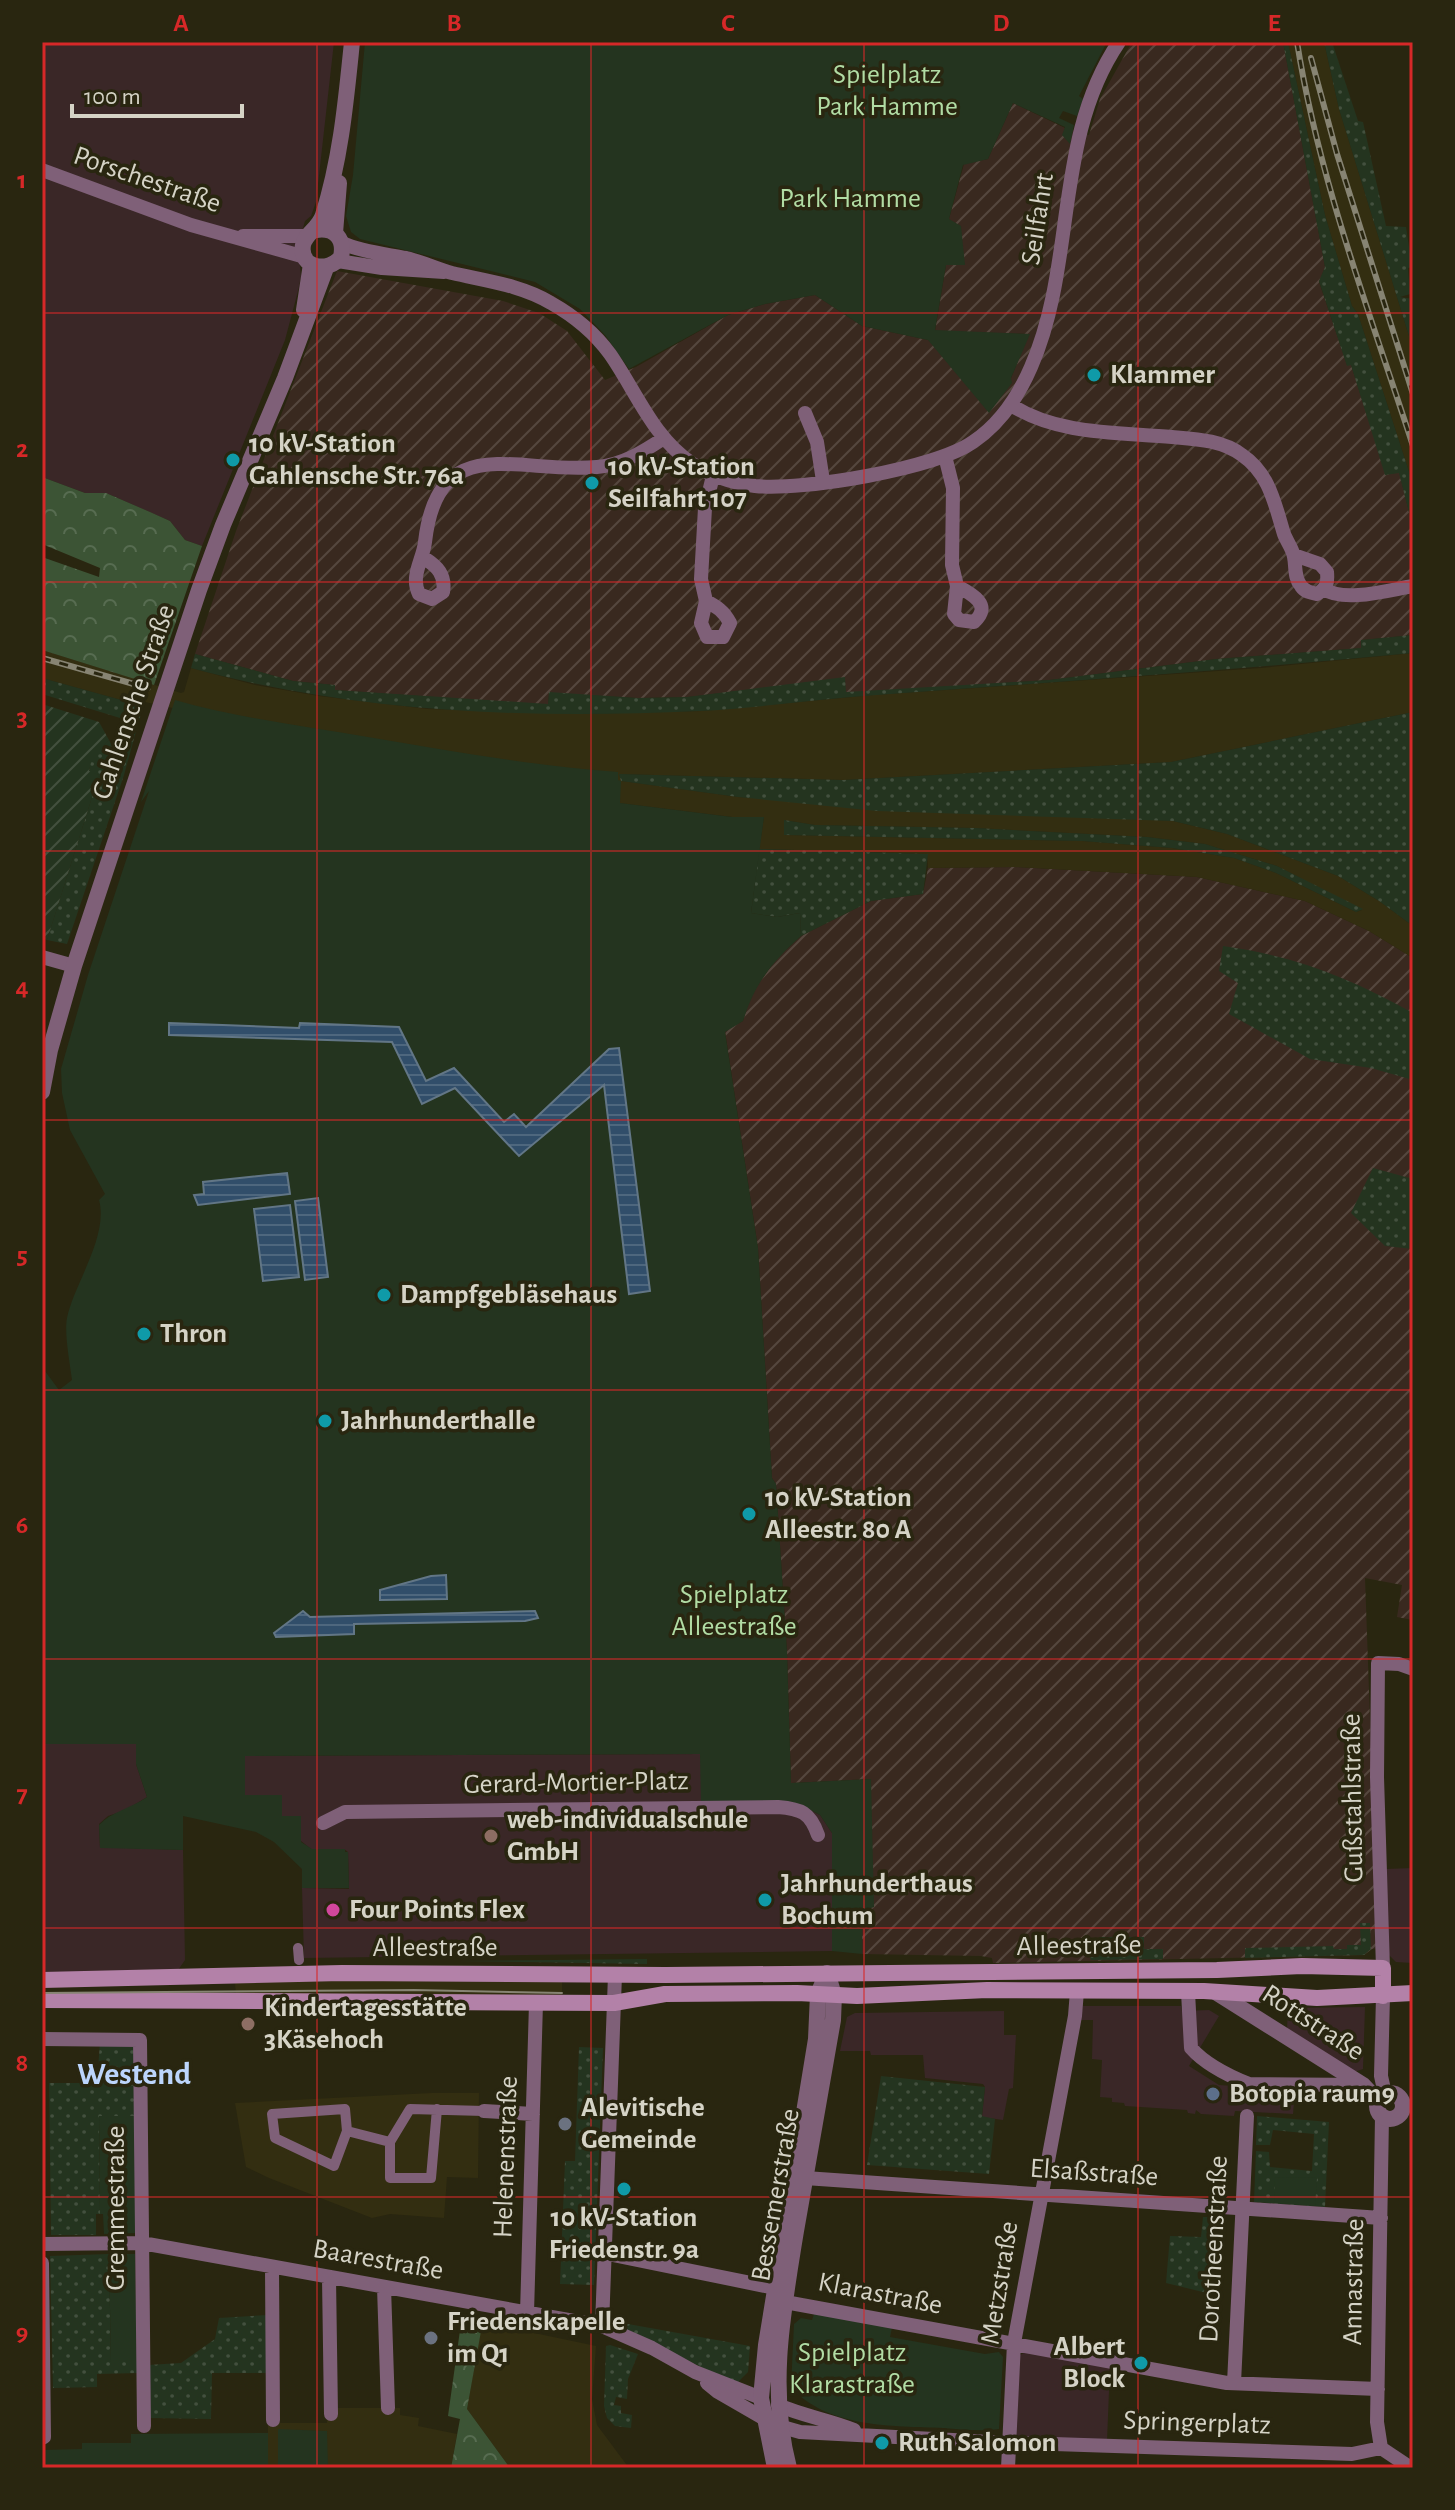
<svg xmlns="http://www.w3.org/2000/svg" width="1455" height="2510" font-family="'Alegreya Sans',sans-serif">
<style>
.commercial{fill:#3a2727}
.industrial{fill:url(#industrial-furrows)}
.built{fill:#332e11;fill-rule:evenodd}
.grass{fill:url(#grass-dots)}
.forest{fill:url(#forest-crowns)}
.park{fill:#24341f}
.garden{fill:url(#garden-furrows)}
.water{fill:url(#water-rules);stroke:#627686;stroke-width:2}
.lines{fill:none;stroke-linecap:round;stroke-linejoin:round}
.pedestrian{stroke:#7f6078;stroke-width:10}
.minor{stroke:#7f6078;stroke-width:14}
.tertiary{stroke:#7f6078;stroke-width:16}
.secondary{stroke:#b381a8;stroke-width:16}
.tram{stroke:#878473;stroke-width:2}
.rail-casing{stroke:#878473;stroke-width:6}
.rail{stroke:#292610;stroke-width:3;stroke-dasharray:9;stroke-linecap:butt}
.grid{fill:none;stroke:#d62828;stroke-width:2;stroke-opacity:0.55}
.culture-dot{fill:#0f9aa8;stroke:#292610;stroke-width:3}
.education-dot{fill:#8d6e63;stroke:#292610;stroke-width:3}
.hotel-dot{fill:#d1479c;stroke:#292610;stroke-width:3}
.service-dot{fill:#5c6f8a;stroke:#292610;stroke-width:3}
.worship-dot{fill:#6b7280;stroke:#292610;stroke-width:3}
.labels{text-anchor:middle;dominant-baseline:central;stroke-width:7;stroke-linejoin:round;paint-order:stroke}
.park-label{font-size:28px;fill:#b1dca4;stroke:#292610}
.street-label{font-size:28px;fill:#d5d3c6;stroke:#292610}
.poi-label{font-size:28px;font-weight:bold;fill:#d5d3c6;stroke:#292610;text-anchor:start}
.quarter-label{font-size:32px;font-weight:bold;fill:#bcd5fc;stroke:#292610}
.neatline{fill:none;stroke:#d62828;stroke-width:3}
.grid-label{font-size:26px;text-anchor:middle;font-weight:bold;fill:#d62828}
</style>
<defs>
<pattern id="industrial-furrows" width="10" height="10" patternUnits="userSpaceOnUse" patternTransform="scale(2)"><rect width="10" height="10" fill="#39291f"/><path d="M-1 1l2-2M0 10L10 0M9 11l2-2" fill="none" stroke="#55473e"/></pattern>
<pattern id="grass-dots" width="8" height="8" patternUnits="userSpaceOnUse" patternTransform="scale(2)"><rect width="8" height="8" fill="#24341f"/><path d="M2 2h.1M6 6h.1" fill="none" stroke="#43503e" stroke-width="1.8" stroke-linecap="round"/></pattern>
<pattern id="forest-crowns" width="20" height="18" patternUnits="userSpaceOnUse" patternTransform="scale(2)"><rect width="20" height="18" fill="#3c5435"/><path d="M2 6a3 3 0 1 1 6 0M12 15a3 3 0 1 1 6 0" fill="none" stroke="#576c51"/></pattern>
<pattern id="garden-furrows" width="10" height="10" patternUnits="userSpaceOnUse" patternTransform="scale(2)"><rect width="10" height="10" fill="#24341f"/><path d="M-1 1l2-2M0 10L10 0M9 11l2-2" fill="none" stroke="#43503e"/></pattern>
<pattern id="water-rules" width="6" height="5" patternUnits="userSpaceOnUse" patternTransform="scale(2)"><rect width="6" height="5" fill="#314e6a"/><path d="M0 2.5h6" fill="none" stroke="#4e677e"/></pattern>
</defs>
<rect width="100%" height="100%" fill="#292610"/>
<!-- commercial -->
<path class="commercial" d="M42,42H334L316,202L311,216L305,221L298,246L301,277L298,291L285,340L202,546L185,540L170,521L106,493H85L42,477Z
M42,1744H136V1764L147,1797L126,1810L108,1816L99,1824L100,1847L183,1850L185,1960L176,1973L42,1976Z
M701,1754L820,1815L832,1833V1951L304,1958L302,1888L349,1889L348,1852L344,1849H311L301,1841V1817L282,1816V1795H245V1756Z
M1413,1868V1963L1396,1962L1389,1955L1386,1869Z
M1083,2006H1181L1182,2011L1209,2010L1219,2016L1189,2066L1219,2085L1295,2090L1293,2114L1235,2111L1234,2116L1201,2114L1196,2110L1195,2114L1188,2113L1187,2110L1125,2106L1124,2103L1112,2102V2098L1100,2097L1102,2060L1092,2059L1093,2020H1080Z
M1365,2007L1363,2069L1351,2073L1287,2029L1288,2008Z
M1004,2011V2035H1016L1013,2088L1009,2089L1003,2120L982,2117L985,2087L983,2084L925,2078L923,2055H871L870,2051H840L847,2017L855,2013Z
M1026,2352L1110,2366L1107,2441L1018,2436L1016,2433L1020,2355Z"/>
<!-- industrial -->
<path class="industrial" d="M1132,42H1283L1325,267L1319,282L1347,365H1351L1386,475L1399,472L1413,528V635L1362,640V648L1216,659L1049,680L845,693V678L688,697L638,698L549,693L548,705L335,690V685L293,681L195,654L236,531L337,271L503,301L539,313L567,331L605,380L636,367L728,315L765,304L815,295L862,326L928,340L1011,378L1029,334L935,331L946,265H965L949,219L964,164L988,159L1013,103L1065,128L1089,135L1100,99Z
M1014,867L1197,877L1305,901L1369,931L1413,958V1620L1397,1617L1402,1585L1365,1578L1378,1948L1372,1949L1364,1955L993,1963L992,1958L981,1956L862,1954V1910L871,1779L791,1783L787,1652L776,1484L772,1478L758,1248L725,1031L743,1021L751,995L776,959L801,936L871,901L923,894L928,868Z"/>
<!-- built -->
<path class="built" d="M1288,42H1324L1339,109L1413,349V484L1358,314L1352,306L1325,215Z
M42,650L181,693L184,692L191,668L255,685L319,696L428,709L583,714L702,711L873,695L1261,668L1413,653V712L1171,762L843,780L619,774L622,781L738,797L1173,821L1227,834L1338,876L1379,901L1413,926V958L1369,931L1305,901L1197,877L1014,867L928,868L927,854L759,849L764,817H732L602,801L145,702L143,706L42,678ZM784,820L815,825L975,828L1147,837L1205,844L1277,866L1362,910L1356,912L1276,873L1234,858L1172,848L1082,841L785,835Z
M237,1980L562,1982V1997L236,1995L235,1983Z
M432,2093H479L478,2178L447,2177L444,2218L390,2214L372,2218L269,2178L246,2167L235,2103Z
M482,2322L596,2346L592,2399L597,2425L629,2468H510L467,2409Z
M335,2408H400V2415L419,2418L418,2426L457,2434L451,2468H268V2423H327V2414Z"/>
<!-- grass -->
<path class="grass" d="M1283,42H1288L1325,215L1352,306L1358,314L1413,484V528L1399,473L1385,475L1351,365L1347,366L1319,281L1325,267Z
M1324,42H1332L1358,121L1363,122L1386,226L1406,227L1412,267L1408,268L1410,294L1400,297L1413,299V349L1339,109Z
M1413,635V653C1235,670 1056,682 877,695C818,699 759,708 699,711C528,719 356,713 191,668L195,654L293,681L335,685V690L548,704L549,692L638,698L687,697L845,677L846,692L1049,680L1216,659L1361,648V640Z
M42,678L143,706L124,775L67,944L47,940L99,775L89,772L91,757L109,740L114,750L131,740L120,718L42,694Z
M1413,712V926L1379,901L1338,876L1227,834L1173,821L877,811L738,797L621,781L619,774L843,780L1171,762Z
M784,820L815,825L975,828L1147,837L1205,844L1277,866L1363,909L1356,912L1276,873L1234,858L1172,848L1082,841L784,835Z
M759,849L928,854L923,894L871,901L801,936L800,913L777,917L751,913Z
M1223,946C1295,956 1350,978 1413,1013V1080L1371,1068L1310,1059L1229,1014L1238,983L1219,971Z
M1373,1168L1413,1179V1249L1385,1246L1351,1213Z
M1360,1923H1370L1371,1949L1364,1955L1245,1958V1948L1333,1946L1334,1949H1347V1945H1361Z
M1099,1937H1144V1949H1163V1959L1091,1960L1090,1957H1098Z
M647,1959V1964L459,1961Z
M138,2041V2116L99,2117L100,2214H96V2235H51L49,2083H97L100,2042Z
M579,2047L603,2048L594,2285L560,2284L565,2161H575Z
M881,2076L985,2087L982,2116L995,2119L989,2174L867,2165Z
M1257,2116L1329,2122L1325,2207L1254,2202L1256,2151L1269,2152L1270,2167L1312,2171L1314,2134L1273,2130L1270,2145H1256Z
M1203,2217H1211V2226H1214L1207,2293L1166,2283L1170,2236L1201,2237Z
M109,2254L111,2362H139V2373L97,2374V2387L53,2388L50,2256Z
M268,2315V2373H212L211,2419L150,2418L148,2365L181,2363L215,2339L219,2318Z
M617,2322L750,2346L748,2372L739,2381V2385L735,2384L617,2325Z
M610,2345L638,2354L628,2379L627,2399L616,2397L614,2405L621,2406V2413L632,2415L631,2428L615,2426L607,2418L604,2406L606,2346Z"/>
<!-- forest -->
<path class="forest" d="M42,477L85,493H106L150,512L170,521L185,540L202,546L154,685L42,650V557L99,577L100,568L42,544Z
M462,2316L483,2320L467,2409L510,2468H451L460,2419L448,2416Z"/>
<!-- park -->
<path class="park" d="M365,42H1107L1079,96L1083,99L1077,116L1063,111L1059,118L1074,125L1070,144L1062,135L1065,127L1013,103L988,159L963,165L949,219L961,226L965,265H946L935,330L1030,334L1011,378L1012,383L989,413L928,340L862,326L815,295L765,304L728,315L629,369L605,335L580,309L535,282L360,239L351,232L346,216L353,175Z
M175,700C238,718 304,726 368,737C451,751 534,766 618,772V780L621,781L620,803L732,817H764L751,913L777,917L800,913L801,936C772,962 755,983 743,1021L725,1032L758,1248L772,1478L776,1484L787,1652L791,1783L871,1779L874,1907L862,1911V1954L832,1951V1833L820,1815L807,1808L701,1803L700,1754L245,1756V1795H282V1816H301V1842L312,1849H345V1852H348L349,1888H302V1869L274,1842L256,1832L183,1816V1850L100,1848L99,1825C112,1811 132,1808 147,1797L136,1764V1744H42V1367L59,1390L72,1380C70,1363 64,1334 67,1318C74,1284 109,1236 99,1200L105,1194L70,1130L62,1093L61,1069L88,975L149,791L141,802Z
M99,2116H138V2233L104,2234L103,2214H100Z
M1275,2177L1317,2178L1315,2206L1274,2203Z
M109,2254H135L137,2362H111Z
M814,2314L892,2328L890,2337L985,2354L999,2352L1003,2357L999,2429C981,2432 961,2429 943,2428C893,2426 827,2428 791,2387L794,2324L801,2318L812,2320Z
M278,2429L327,2431L328,2467L380,2468H278Z
M268,2433V2468H44L43,2450L82,2449V2443H131V2434Z"/>
<!-- garden -->
<path class="garden" d="M42,704L99,722L109,740L92,757L89,771L99,775L47,940L42,938Z"/>
<!-- water -->
<path class="water" d="M169,1023L299,1028L300,1023L399,1027L426,1081L454,1068L504,1122L514,1114L526,1127L609,1049L619,1048L650,1291L629,1294L604,1085L519,1156L455,1088L422,1104L392,1042L169,1035Z
M287,1173L290,1194L198,1205L194,1195L204,1194L203,1182Z
M318,1198L328,1277L305,1280L295,1201Z
M290,1205L299,1277L263,1281L254,1209Z
M446,1575L447,1599L380,1600V1590L431,1576Z
M303,1611L310,1617L535,1611L538,1618L525,1621L354,1624V1634L276,1637L274,1633Z"/>
<g class="lines">
<!-- pedestrian -->
<path class="pedestrian" d="M298,1948L299,1960
M345,2109L347,2131L334,2166L275,2138L272,2114Z
M437,2109L431,2178H390V2142L410,2109L484,2111
M347,2131L390,2142"/>
<!-- minor -->
<path class="minor" d="M42,170L191,225L305,257
M243,236H307
M342,243C362,252 385,254 406,258C423,262 437,269 452,273C486,281 521,285 551,303C574,316 594,332 610,354C636,391 653,438 693,464C712,477 733,483 755,486C802,491 934,469 973,442C1000,424 1018,397 1031,367C1077,262 1053,139 1119,42
M338,261L382,268L444,272
M1011,405C1058,435 1117,432 1172,437C1196,439 1222,440 1242,455C1270,474 1275,505 1284,534C1287,542 1293,549 1294,557C1296,567 1294,578 1301,586C1305,592 1311,593 1317,594C1327,588 1328,583 1327,572L1320,564L1294,555
M805,413L817,442L823,481
M945,456L953,488L952,565L957,586L954,614L959,620L974,622C993,605 972,594 957,586
M424,558C437,566 446,575 443,592L432,599L419,594C410,576 423,560 425,542C438,428 519,475 597,467C622,465 643,452 664,438
M1324,589C1344,603 1389,590 1413,586
M706,601C717,607 724,611 730,623L723,637H707L701,623L706,601L701,579L705,508L713,476
M42,957L74,966
M323,1823L345,1812L778,1807C801,1809 810,1812 818,1835
M1383,1968L1377,1777L1378,1663L1399,1664L1413,1669
M1188,1992L1191,2048C1205,2064 1229,2076 1249,2084L1363,2085
M1383,1996L1381,2076L1385,2094
M42,2039L140,2040L144,2426
M484,2111L533,2114
M805,2178L1381,2218
M42,2244L142,2243L602,2326L652,2348L695,2372L761,2398
M603,2253L775,2288
M42,2263L44,2437L42,2438
M272,2268L273,2420
M329,2278L331,2414
M384,2287L388,2408
M785,2302L1227,2383L1378,2389
M527,2313L536,2003
M602,2326L615,1975
M707,2383L718,2392L763,2418
M1234,2383L1247,2116
M778,2405C803,2416 830,2420 854,2430
M779,2426L800,2432L991,2442L1352,2454L1381,2448
M1381,2448L1377,2422L1382,2116
M1381,2448L1411,2468
M1008,2468L1014,2343L1075,2016L1077,1991"/>
<!-- tertiary -->
<path class="tertiary" d="M316,230C335,227 345,239 341,257C329,273 299,269 303,245C305,234 319,228 323,215C341,158 346,100 352,42
M335,233L339,183
M304,310L311,264
M42,1092L50,1050L74,966L199,590L223,525L285,378L326,268
M1217,1993L1363,2085L1378,2101
M1377 2106a13 13 0 1 1 26 0a13 13 0 1 1-26 0Z
M775,2468L761,2398L766,2345L816,2039L818,1994L827,1973
M789,2468C768,2388 783,2311 796,2231C808,2161 821,2090 833,2020L834,1995L830,1982"/>
<!-- secondary -->
<path class="secondary" d="M42,1980L342,1973L666,1975L1217,1970L1302,1966L1383,1968V1996
M42,2000L614,2003L665,1994L797,1993L857,1996L987,1990L1204,1991L1317,1998L1413,1993"/>
<!-- tram -->
<path class="tram" d="M42,1993L414,1990L562,1993"/>
<!-- rail casing -->
<g class="rail-casing">
<path id="rail" d="M1297,42C1319,181 1370,313 1413,446
M1311,58L1337,154L1413,394
M42,658L148,688"/>
</g>
<!-- rail -->
<use href="#rail" class="rail"/>
</g>
<!-- grid -->
<path class="grid" d="M317,42V2468M591,42V2468M864,42V2468M1138,42V2468M42,313H1413M42,582H1413M42,851H1413M42,1120H1413M42,1390H1413M42,1659H1413M42,1928H1413M42,2197H1413"/>
<!-- markers -->
<g class="culture-dot">
<circle cx="1094" cy="375" r="8"/>
<circle cx="233" cy="460" r="8"/>
<circle cx="592" cy="483" r="8"/>
<circle cx="384" cy="1295" r="8"/>
<circle cx="144" cy="1334" r="8"/>
<circle cx="325" cy="1421" r="8"/>
<circle cx="749" cy="1514" r="8"/>
<circle cx="765" cy="1900" r="8"/>
<circle cx="624" cy="2189" r="8"/>
<circle cx="1141" cy="2363" r="8"/>
<circle cx="882" cy="2443" r="8"/>
</g>
<g class="education-dot">
<circle cx="491" cy="1836" r="8"/>
<circle cx="248" cy="2024" r="8"/>
</g>
<circle class="hotel-dot" cx="333" cy="1910" r="8"/>
<circle class="service-dot" cx="1213" cy="2094" r="8"/>
<g class="worship-dot">
<circle cx="565" cy="2124" r="8"/>
<circle cx="431" cy="2338" r="8"/>
</g>
<g class="labels">
<!-- park labels -->
<g class="park-label">
<text x="887" y="75">Spielplatz<tspan x="887" dy="32">Park Hamme</tspan></text>
<text x="850" y="199">Park Hamme</text>
<text x="734" y="1595">Spielplatz<tspan x="734" dy="32">Alleestraße</tspan></text>
<text x="852" y="2353">Spielplatz<tspan x="852" dy="32">Klarastraße</tspan></text>
</g>
<!-- street labels -->
<g class="street-label">
<text transform="translate(147 180) rotate(19)">Porschestraße</text>
<text transform="translate(1038 219) rotate(-81)">Seilfahrt</text>
<text transform="translate(134 702) rotate(-71)">Gahlensche Straße</text>
<text transform="translate(576 1783) rotate(-1)">Gerard-Mortier-Platz</text>
<text transform="translate(1353 1798) rotate(-91)">Gußstahlstraße</text>
<text transform="translate(1079 1946) rotate(-1)">Alleestraße</text>
<text x="435" y="1948">Alleestraße</text>
<text transform="translate(1313 2023) rotate(33)">Rottstraße</text>
<text transform="translate(506 2157) rotate(-88)">Helenenstraße</text>
<text transform="translate(1094 2173) rotate(4)">Elsaßstraße</text>
<text transform="translate(776 2195) rotate(-80)">Bessemerstraße</text>
<text transform="translate(116 2208) rotate(-90)">Gremmestraße</text>
<text transform="translate(1214 2249) rotate(-87)">Dorotheenstraße</text>
<text transform="translate(378 2260) rotate(10)">Baarestraße</text>
<text transform="translate(1354 2282) rotate(-89)">Annastraße</text>
<text transform="translate(1000 2283) rotate(-81)">Metzstraße</text>
<text transform="translate(880 2294) rotate(11)">Klarastraße</text>
<text transform="translate(1197 2423) rotate(2)">Springerplatz</text>
</g>
<!-- poi labels -->
<g class="poi-label">
<text x="1110" y="375">Klammer</text>
<text x="249" y="444">10 kV-Station<tspan x="249" dy="32">Gahlensche Str. 76a</tspan></text>
<text x="608" y="467">10 kV-Station<tspan x="608" dy="32">Seilfahrt 107</tspan></text>
<text x="400" y="1295">Dampfgebläsehaus</text>
<text x="160" y="1334">Thron</text>
<text x="341" y="1421">Jahrhunderthalle</text>
<text x="765" y="1498">10 kV-Station<tspan x="765" dy="32">Alleestr. 80 A</tspan></text>
<text x="507" y="1820">web-individualschule<tspan x="507" dy="32">GmbH</tspan></text>
<text x="781" y="1884">Jahrhunderthaus<tspan x="781" dy="32">Bochum</tspan></text>
<text x="349" y="1910">Four Points Flex</text>
<text x="264" y="2008">Kindertagesstätte<tspan x="264" dy="32">3Käsehoch</tspan></text>
<text x="1229" y="2094">Botopia raum9</text>
<text x="581" y="2108">Alevitische<tspan x="581" dy="32">Gemeinde</tspan></text>
<text x="624" y="2218" text-anchor="middle">10 kV-Station<tspan x="624" dy="32">Friedenstr. 9a</tspan></text>
<text x="447" y="2322">Friedenskapelle<tspan x="447" dy="32">im Q1</tspan></text>
<text x="1125" y="2347" text-anchor="end">Albert<tspan x="1125" dy="32">Block</tspan></text>
<text x="898" y="2443">Ruth Salomon</text>
</g>
<!-- quarter labels -->
<g class="quarter-label">
<text x="134" y="2074">Westend</text>
</g>
</g>
<!-- border -->
<rect width="1455" height="2510" fill="none" stroke="#292610" stroke-width="88"/>
<!-- scale -->
<path d="M72 104v12h170v-12" fill="none" stroke="#d5d3c6" stroke-width="4"/>
<text x="84" y="104" font-size="24" fill="#d5d3c6" stroke="#292610" stroke-width="6" paint-order="stroke">100 m</text>
<rect x="44" y="44" width="1367" height="2422" class="neatline"/>
<g class="grid-label">
<text x="181" y="31">A</text>
<text x="454" y="31">B</text>
<text x="728" y="31">C</text>
<text x="1001" y="31">D</text>
<text x="1274" y="31">E</text>
<text x="22" y="188">1</text>
<text x="22" y="457">2</text>
<text x="22" y="726">3</text>
<text x="22" y="995">4</text>
<text x="22" y="1264">5</text>
<text x="22" y="1533">6</text>
<text x="22" y="1802">7</text>
<text x="22" y="2071">8</text>
<text x="22" y="2341">9</text>
</g>
</svg>
